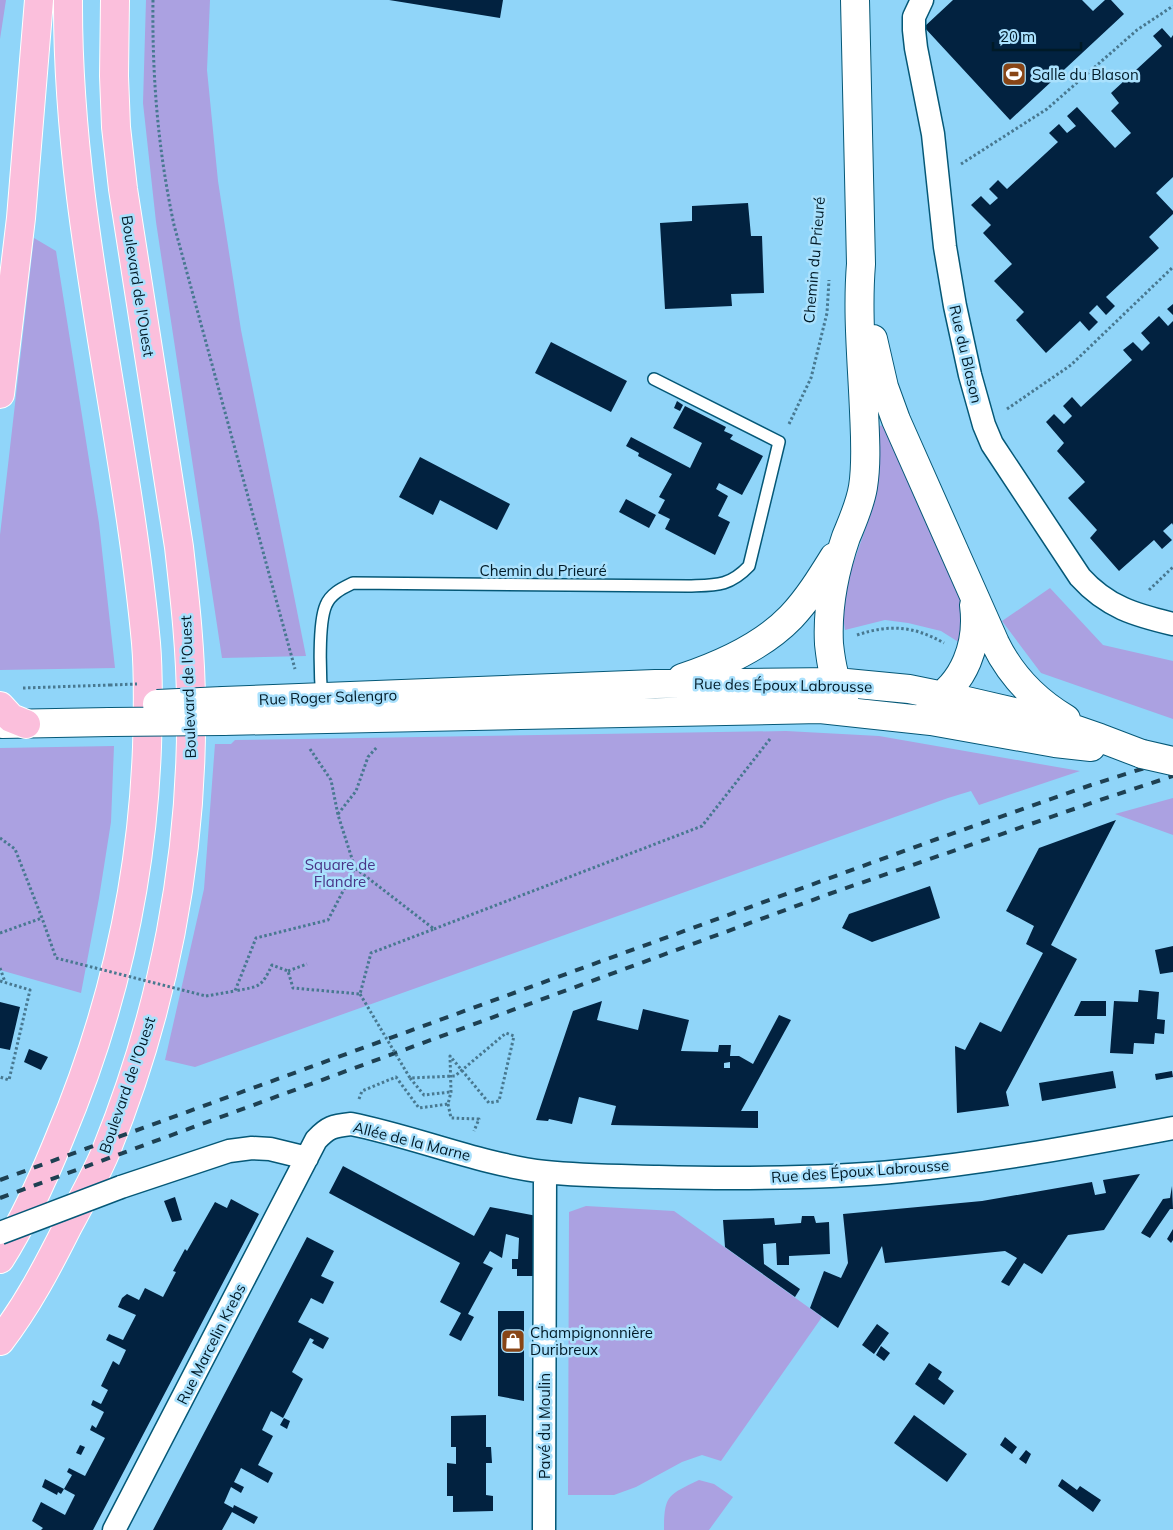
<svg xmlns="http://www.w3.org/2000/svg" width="1173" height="1530" font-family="Mulish,sans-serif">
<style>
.green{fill:#aba1e1}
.building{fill:#022240;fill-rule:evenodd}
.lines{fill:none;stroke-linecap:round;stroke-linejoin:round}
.service-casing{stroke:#055877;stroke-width:14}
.minor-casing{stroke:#055877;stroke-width:25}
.secondary-casing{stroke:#055877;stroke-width:30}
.primary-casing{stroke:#fff;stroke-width:30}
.path{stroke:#487890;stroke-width:3;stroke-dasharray:2.5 2.5;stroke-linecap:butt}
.service{stroke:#fff;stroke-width:11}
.minor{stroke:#fff;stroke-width:22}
.secondary{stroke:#fff;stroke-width:28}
.primary{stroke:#fbbfdc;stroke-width:28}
.rail{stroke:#1e4052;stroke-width:4;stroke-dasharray:9 9;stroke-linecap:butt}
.minor-bridge-casing{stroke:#055877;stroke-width:25;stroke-linecap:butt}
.secondary-bridge-casing{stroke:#055877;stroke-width:30;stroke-linecap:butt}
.path-bridge{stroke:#487890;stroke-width:3;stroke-dasharray:2.5 2.5;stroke-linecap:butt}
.minor-bridge{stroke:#fff;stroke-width:22}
.secondary-bridge{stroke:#fff;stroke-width:28}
.labels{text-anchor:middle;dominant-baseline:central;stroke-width:5;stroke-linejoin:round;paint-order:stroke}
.poi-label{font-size:15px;fill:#001a27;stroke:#aae1fd;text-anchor:start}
.street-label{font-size:15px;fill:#001a27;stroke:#aae1fd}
.park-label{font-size:15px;fill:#493486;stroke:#aae1fd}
</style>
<rect width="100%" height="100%" fill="#90d5f9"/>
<!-- green -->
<path class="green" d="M0,0H6L0,39Z
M146,0H210L207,70L218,181L241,330L306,656L222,658L156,222L143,103Z
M34,238L56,251L99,523L115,668L0,670V535Z
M886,425L962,599L960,643L941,631L908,623L885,620L845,630L843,616L845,587L871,513L880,468L878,426Z
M1050,588L1103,645L1173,661V719L1041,673L1002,621Z
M786,731L879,736L1080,771L979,805L971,791L948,798L195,1067L165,1060L204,889L215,744H231L235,740Z
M114,746L111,822L99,898L81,993L0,970V748Z
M1173,798V835L1115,814Z
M586,1206L674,1211L822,1317L721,1461L702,1455L682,1462L636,1487L614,1495H568L569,1212Z
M699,1480L714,1484L733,1497L709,1530H664C664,1495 668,1495 699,1480Z"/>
<!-- building -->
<path class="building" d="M389,0H503L500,18Z
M953,0H1082L1093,11L1105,0H1111L1124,14L1010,120L924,27Z
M1162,28L1171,38L1173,35V177L1156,193L1173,211V214L1149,237L1159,248L1106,297L1115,306L1106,315L1097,305L1089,313L1098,322L1089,331L1080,321L1046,353L1016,320L1024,312L994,281L1012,264L983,233L991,225L971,205L981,196L990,205L998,198L989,189L998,180L1007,189L1058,142L1049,133L1059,124L1067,133L1076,126L1067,116L1077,107L1115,148L1131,133L1111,111L1119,103L1111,93L1162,46L1153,36Z
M748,203L751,236H762L764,293L731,294L732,306L665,309L660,223L692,221V206Z
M1173,304V315L1167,309Z
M1159,316L1168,326L1173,321V525L1172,523L1163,531L1172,540L1162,549L1154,540L1119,571L1090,538L1097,530L1068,498L1085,482L1057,451L1064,443L1046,422L1054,414L1064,424L1072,416L1063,406L1072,397L1081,407L1132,360L1123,350L1133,342L1142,351L1150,343L1141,333Z
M551,342L627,381L611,412L535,373Z
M677,401L683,405L680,411L674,408Z
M685,406L726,427L724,431L733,435L730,439L763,456L742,495L719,483L716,489L728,496L718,516L730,522L715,555L665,529L670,519L658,513L665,500L659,497L672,474L638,456L639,453L626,446L631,437L690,468L702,443L673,428Z
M420,457L510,504L497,530L440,500L433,515L399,497Z
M626,499L656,515L649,528L619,512Z
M1116,820L1051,945L1077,959L1006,1092L1009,1106L957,1113L955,1046L965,1050L980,1022L1001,1032L1043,953L1026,944L1034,926L1006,911L1039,848Z
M930,886L940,918L872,942L842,928L849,914Z
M1173,946V972L1160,974L1155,950Z
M1139,990L1159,992L1157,1019L1165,1020L1164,1034L1155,1033L1154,1044L1134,1043L1133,1054L1110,1053L1114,1001L1138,1002Z
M602,1001L597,1020L638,1030L643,1009L689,1020L681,1051L718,1052L719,1045H731L730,1056H739L753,1064L779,1015L791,1020L741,1111H758V1128L611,1125L616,1106L579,1097L572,1124L549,1119L548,1121L536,1120L573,1011ZM730,1062V1068H724V1063Z
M1081,1001H1106V1016H1074Z
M0,1002L20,1007L10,1050L0,1048Z
M29,1049L48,1057L41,1070L24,1062Z
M1113,1071L1116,1088L1042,1101L1039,1083Z
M1172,1071L1173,1077L1156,1080L1155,1074Z
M343,1166L474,1236L490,1207L537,1216L535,1276H517V1269H512V1259H518L519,1238L506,1234L502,1258L490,1251L483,1263L493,1268L468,1314L474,1317L461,1341L449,1335L461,1313L440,1302L460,1263L329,1193Z
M1140,1174L1104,1230L1068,1235L1042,1274L1024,1263L1009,1286L1001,1282L1017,1258L1005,1251L885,1263L882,1246L838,1328L810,1308L824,1271L841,1278L848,1263L843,1214L982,1201L1092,1182L1095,1195L1106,1193L1103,1180Z
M1172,1186L1173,1209H1170L1150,1238L1141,1233L1163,1199L1170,1198Z
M175,1197L182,1220L172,1222L164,1201Z
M231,1199L259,1214L93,1530H41L43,1528L32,1521L41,1502L65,1515L75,1495L64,1489L72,1475L67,1472L69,1468L85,1476L105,1438L90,1430L92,1425L96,1428L104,1412L91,1405L93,1400L101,1404L108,1390L101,1386L113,1361L119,1365L126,1350L106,1340L109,1334L123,1340L136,1315L118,1307L122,1298L127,1294L139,1300L145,1288L163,1297L176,1272L173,1271L185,1249L187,1251L215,1202L227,1208Z
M802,1216H814L816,1223L829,1222L830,1254L789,1256V1265H777L776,1243L763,1244L764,1264L800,1289L795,1297L725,1247L723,1220L774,1218L775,1225L801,1223Z
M1173,1229V1240L1171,1243L1167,1239Z
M307,1237L334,1251L321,1276L334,1282L323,1304L311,1298L298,1322L329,1338L323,1349L312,1343L314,1340L310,1338L292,1372L303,1379L283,1418L271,1411L262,1430L273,1436L258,1465L273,1473L268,1483L241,1468L234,1482L244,1487L241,1493L231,1487L224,1503L233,1508L234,1505L258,1517L254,1524L232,1512L222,1530H153Z
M498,1311H524V1401L498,1396Z
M877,1324L889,1333L874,1354L862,1345Z
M881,1346L890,1353L884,1361L876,1355Z
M929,1363L942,1372L938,1379L954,1391L944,1405L915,1384Z
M486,1415V1447H491L492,1463H486V1495L493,1496V1511L453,1512V1496H447V1463L456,1464V1447H451V1416Z
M914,1415L967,1454L947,1482L894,1443Z
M284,1418L290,1421L287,1429L280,1425Z
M1005,1437L1017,1447L1012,1454L1000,1445Z
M80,1445L85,1447L81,1455L76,1453Z
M1026,1450L1031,1454L1026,1464L1019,1459Z
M45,1479L64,1489L61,1494L58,1492L57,1495L42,1487Z
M1062,1479L1077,1490L1080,1486L1101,1500L1093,1512L1058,1486Z"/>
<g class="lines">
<!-- service casing -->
<g class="service-casing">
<path id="service" d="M322,699C320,677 318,623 326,605C331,593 343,588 353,583L688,586C715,585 729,587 749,566L779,442L654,379"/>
</g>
<!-- minor casing -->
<g class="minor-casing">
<path id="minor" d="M922,0L914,17V30L916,48L933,134L945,247L955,306L970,375L984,425L992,444L1080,577C1107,607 1135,615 1173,624
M121,1187L229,1151L252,1148L270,1149L307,1158
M114,1530L316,1140C328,1127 333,1126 351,1124C416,1137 479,1164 545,1172C583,1176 621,1176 658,1177C739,1179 820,1179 901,1171C992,1162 1083,1145 1173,1128
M544,1530L545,1172"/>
</g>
<!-- secondary casing -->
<g class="secondary-casing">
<path id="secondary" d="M873,339L884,387L896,420L995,643C1011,676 1034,700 1066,719
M682,678C721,665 762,647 791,617C808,599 821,578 834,557
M844,699C834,683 831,663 829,644C827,607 834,572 846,537C853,520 860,505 863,487C867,462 865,436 864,411C862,362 857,313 861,264L855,0
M223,701L655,684L836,682L909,689L958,699L1045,719L1100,738L1142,754
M930,703C965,684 979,643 974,605
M223,721L820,709L931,721L1055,743L1091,747
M2,724L110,722"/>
</g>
<!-- primary casing -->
<g class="primary-casing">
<path id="primary" d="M0,394L21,218L39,0
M0,706L11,718L26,724
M0,1259C24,1221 43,1179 60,1137C113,1011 142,884 147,747C148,713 149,677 146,643C126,428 67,217 68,0
M0,1341C27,1306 48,1266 68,1226C81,1202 95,1177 106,1151C163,1011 193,858 191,706C191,653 185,600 179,547L123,189L116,127L114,76L115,0"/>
</g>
<!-- path -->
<path class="path" d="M153,0C152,77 158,150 174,225L295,669
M961,164L1047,109L1137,30L1173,6
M1007,409L1071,365L1173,267
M789,424L811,378L827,313L829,280
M1149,590L1173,567
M857,635C890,624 914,626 944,643
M23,688L110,685
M310,749L331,780L338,815L355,868
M338,814L356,791L368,757L377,747
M0,838L15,849L42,918L56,958
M434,929L702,826L770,739
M0,933L42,918
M0,968L5,982
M288,971L307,964
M0,981L30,990L9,1080L0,1077
M206,996L235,991L256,938L328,920L355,868L434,929L371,953L360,994L293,988L288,971L272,965C261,988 260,986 235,991
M410,1078L424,1095L450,1092
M359,1099L362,1091L396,1077L419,1108L448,1104L451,1092L450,1056L489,1103L499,1101L514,1036
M448,1104L451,1118L479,1119L474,1131"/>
<!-- service -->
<use href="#service" class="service"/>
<!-- minor -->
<use href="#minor" class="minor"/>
<!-- secondary -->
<use href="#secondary" class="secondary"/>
<!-- primary -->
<use href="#primary" class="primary"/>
<!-- rail -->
<path class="rail" d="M0,1180L937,839L1091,785L1173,759
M0,1198L829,894L1097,801L1173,776"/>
<!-- minor-bridge casing -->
<g class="minor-bridge-casing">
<path id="minor-bridge" d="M0,1233L121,1187"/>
</g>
<!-- secondary-bridge casing -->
<g class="secondary-bridge-casing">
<path id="secondary-bridge" d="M157,704L223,701
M110,722L223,721
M1142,754L1173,761"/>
</g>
<!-- path-bridge -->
<path class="path-bridge" d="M110,685L137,684
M56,958L206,996
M360,994L410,1078L455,1076L506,1033L514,1036"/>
<!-- minor-bridge -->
<use href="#minor-bridge" class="minor-bridge"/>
<!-- secondary-bridge -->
<use href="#secondary-bridge" class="secondary-bridge"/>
</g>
<!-- icons -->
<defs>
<g id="stadium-square" transform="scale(1.25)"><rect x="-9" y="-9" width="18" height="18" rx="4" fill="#884516" stroke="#aae1fd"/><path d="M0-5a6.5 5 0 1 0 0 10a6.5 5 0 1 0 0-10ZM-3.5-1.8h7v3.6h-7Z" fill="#fff"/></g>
<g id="shop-square" transform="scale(1.25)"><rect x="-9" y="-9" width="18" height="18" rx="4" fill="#884516" stroke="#aae1fd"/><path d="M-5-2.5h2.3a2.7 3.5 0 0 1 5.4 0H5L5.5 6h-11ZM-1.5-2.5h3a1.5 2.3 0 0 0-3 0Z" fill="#fff"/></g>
</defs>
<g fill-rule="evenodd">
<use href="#stadium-square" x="1014" y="74"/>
<use href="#shop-square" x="513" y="1341"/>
</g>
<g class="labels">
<!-- poi labels -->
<g class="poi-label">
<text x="1032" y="74">Salle du Blason</text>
<text x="530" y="1332">Champignonnière<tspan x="530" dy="17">Duribreux</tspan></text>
</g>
<!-- street labels -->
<g class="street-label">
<text transform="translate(814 260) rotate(-85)">Chemin du Prieuré</text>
<text transform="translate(138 286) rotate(81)">Boulevard de l'Ouest</text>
<text transform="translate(966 354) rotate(77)">Rue du Blason</text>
<text x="543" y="570">Chemin du Prieuré</text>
<text transform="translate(783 685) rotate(1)">Rue des Époux Labrousse</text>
<text transform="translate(188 687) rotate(-92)">Boulevard de l'Ouest</text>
<text transform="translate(328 697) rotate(-2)">Rue Roger Salengro</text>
<text transform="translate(127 1085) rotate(-71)">Boulevard de l'Ouest</text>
<text transform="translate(412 1141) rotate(14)">Allée de la Marne</text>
<text transform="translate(860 1171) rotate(-4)">Rue des Époux Labrousse</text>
<text transform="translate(211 1344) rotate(-63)">Rue Marcelin Krebs</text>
<text transform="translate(544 1426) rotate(-90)">Pavé du Moulin</text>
</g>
<!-- park labels -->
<g class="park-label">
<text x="340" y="864">Square de<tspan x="340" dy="17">Flandre</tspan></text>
</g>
</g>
<!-- scale -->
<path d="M993 42v8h88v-8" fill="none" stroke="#001a27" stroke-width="2.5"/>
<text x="1000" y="42" font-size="15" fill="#001a27" stroke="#aae1fd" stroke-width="4" paint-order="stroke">20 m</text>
</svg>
